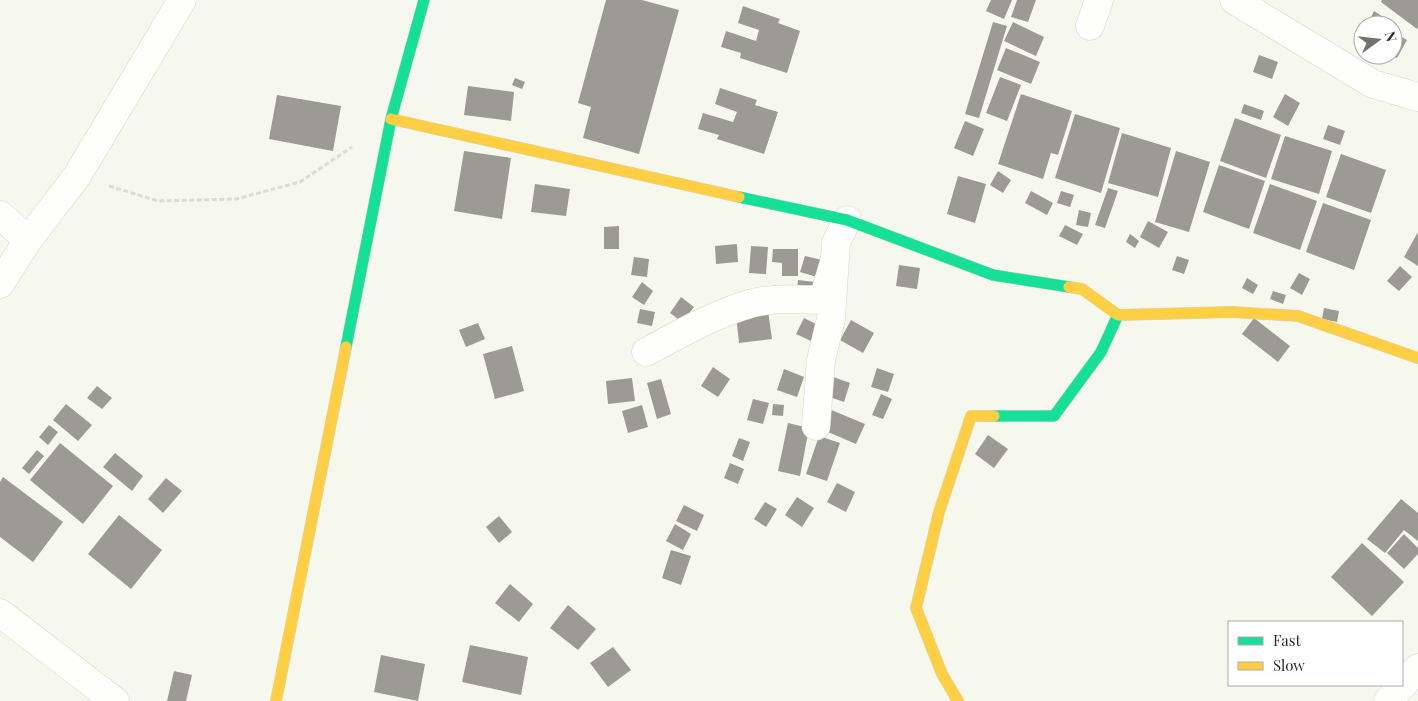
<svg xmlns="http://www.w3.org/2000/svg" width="1418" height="701" font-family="'Playfair Display',serif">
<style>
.building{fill:#9b9b93}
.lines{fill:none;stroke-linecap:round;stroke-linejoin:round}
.street-casing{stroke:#d4d5cd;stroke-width:29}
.fast-casing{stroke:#d4d5cd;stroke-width:12}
.slow-casing{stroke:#d4d5cd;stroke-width:12}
.path{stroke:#dbdbd8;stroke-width:3;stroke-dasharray:5 2.5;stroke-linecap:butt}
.street{stroke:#fefefc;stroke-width:28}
.fast{stroke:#16e098;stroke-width:11}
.slow{stroke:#ffcf43;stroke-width:11}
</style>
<rect width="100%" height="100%" fill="#f7f8ed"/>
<!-- building -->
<path class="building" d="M606,0H642L679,10L639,154L583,138L591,107L578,103Z
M991,0H1012L1004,19L986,11Z
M1017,0H1036L1028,22L1011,17Z
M1382,0H1418V27L1417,29L1381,2Z
M743,6L780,19L778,23L800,31L787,73L740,58L741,53L721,47L726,31L756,41L759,30L738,23Z
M1374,11L1394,24L1393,25H1367Z
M993,22L1007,26L979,118L965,114Z
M1013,22L1044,37L1036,56L1004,41Z
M1363,28V45L1356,40Z
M1395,33L1407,40L1397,58L1393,56V37Z
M1006,48L1040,62L1031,84L997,70Z
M1259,55L1278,62L1272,79L1253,72Z
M1000,77L1021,85L1007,121L986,113Z
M515,78L525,82L522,89L512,85Z
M468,86L514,92L511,121L464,115Z
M720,88L757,100L755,105L778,112L764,154L717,139L719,135L698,129L703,113L733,122L737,112L715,104Z
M1021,94L1072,111L1058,155L1051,153L1043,179L998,164Z
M1285,94L1300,103L1288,126L1273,117Z
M277,95L341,106L333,151L269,139Z
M1244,104L1264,111L1261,120L1241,113Z
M1075,114L1120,128L1101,193L1055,178Z
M1235,118L1281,135L1266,178L1220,161Z
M965,121L984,129L973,156L954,148Z
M1328,125L1345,131L1340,145L1323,139Z
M1122,133L1171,148L1158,197L1108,183Z
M1285,136L1332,151L1319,194L1271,179Z
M464,151L511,158L502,219L454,211Z
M1176,151L1210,162L1189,232L1155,222Z
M1341,154L1386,170L1371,213L1326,197Z
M1219,165L1265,181L1249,229L1203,212Z
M998,171L1011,180L1003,193L990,185Z
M958,176L986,184L975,223L947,214Z
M535,184L570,189L566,216L531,212Z
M1270,184L1317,201L1300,250L1253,233Z
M1108,188L1118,191L1105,228L1095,225Z
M1031,191L1053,203L1047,215L1025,203Z
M1061,191L1074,195L1070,207L1057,203Z
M1323,203L1371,220L1354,270L1306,252Z
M1079,210L1091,213L1088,227L1076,225Z
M1148,221L1168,232L1159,248L1140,237Z
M1065,225L1083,234L1077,245L1059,236Z
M619,226V249H604V227Z
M1418,232V266L1404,257Z
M1130,234L1139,241L1135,248L1126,242Z
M737,244L738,262L716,264L715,246Z
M751,246L768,247L766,274L749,273Z
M773,249H798V276H782V263L772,262Z
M805,256L822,260L817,277L800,272Z
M1177,256L1189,260L1184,274L1172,270Z
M634,257L649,259L647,277L631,275Z
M899,265L920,268L917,289L896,286Z
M1400,266L1412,277L1399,291L1387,281Z
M1299,273L1310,279L1302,295L1290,288Z
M1247,278L1258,285L1253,294L1242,288Z
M798,280L815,282L814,291L797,290Z
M642,282L653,291L644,305L632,297Z
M1273,291L1286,295L1283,304L1270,299Z
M681,297L694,307L682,322L670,313Z
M1324,308L1339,311L1337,322L1322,319Z
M640,309L655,312L652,326L637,323Z
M768,311L772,339L739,343L736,315Z
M804,318L822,327L815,343L796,334Z
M1254,318L1290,346L1278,362L1242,334Z
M851,320L874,333L863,353L840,340Z
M478,323L485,339L466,347L459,330Z
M512,346L524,391L495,399L483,354Z
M713,367L730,379L718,397L701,386Z
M877,368L894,374L888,392L871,387Z
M784,369L804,377L797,397L777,390Z
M828,375L850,383L844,402L821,394Z
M632,378L635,401L608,404L606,381Z
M661,379L671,414L657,419L647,383Z
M97,386L112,398L102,409L87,398Z
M881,394L892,399L883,419L872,415Z
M753,399L769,403L763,424L747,420Z
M66,404L92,425L78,441L53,420Z
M773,404L784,405L783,416L772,415Z
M642,405L648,427L628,433L622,411Z
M829,409L865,424L856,444L821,429Z
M788,423L809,428L800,476L778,471Z
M49,425L58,432L48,445L39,437Z
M988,435L1008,449L994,468L975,454Z
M819,436L840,443L827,481L806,474Z
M739,438L750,442L743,461L732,456Z
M60,443L113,486L83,524L30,480Z
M37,450L44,456L29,474L22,468Z
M115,453L143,476L132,491L103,467Z
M730,463L744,469L738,484L724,478Z
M3,477L63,522L33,562L0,537V482Z
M166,478L182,491L163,513L148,499Z
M837,483L855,492L846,512L827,502Z
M797,497L814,508L802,527L785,515Z
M1401,499L1418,513V541L1404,530L1385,553L1367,539Z
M765,502L777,509L766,527L754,519Z
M684,505L704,515L697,531L676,521Z
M119,515L162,550L131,589L88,554Z
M499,516L512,532L499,543L486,527Z
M675,524L691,534L683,550L666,541Z
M1404,534L1418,548V554L1404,569L1387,553Z
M1362,543L1404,582L1372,616L1331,577Z
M671,550L691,556L681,585L662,578Z
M510,584L533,604L519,622L495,603Z
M568,605L596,629L578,650L550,628Z
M470,645L528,657L521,695L462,682Z
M613,647L631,670L608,687L590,663Z
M381,655L425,664L418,701L374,692Z
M174,671L192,675L186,701H167Z"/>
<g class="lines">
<!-- street casing -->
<g class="street-casing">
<path id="street" d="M1234,0L1373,84L1418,97
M1090,26L1099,0
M0,215L28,240
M0,284L28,240L77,176L182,0
M646,352C678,335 709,317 743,306C768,297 797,299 823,300L835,259
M816,426L821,360L831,319L836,243L847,220
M0,613L115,701
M1388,701L1418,668"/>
</g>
<!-- fast casing -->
<g class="fast-casing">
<path id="fast" d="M739,197L847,220L993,275L1069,287
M346,347L391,119L424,0
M994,416H1054L1101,352L1118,315"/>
</g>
<!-- slow casing -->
<g class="slow-casing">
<path id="slow" d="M391,119L739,197
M1069,287L1082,289L1118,315L1232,312L1298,316L1418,358
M276,701L346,347
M958,701L942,674L916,608L939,512L971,416H994"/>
</g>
<!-- path -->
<path class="path" d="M109,186L158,201L236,199L300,182L352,147"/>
<!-- street -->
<use href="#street" class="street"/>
<!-- fast -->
<use href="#fast" class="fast"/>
<!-- slow -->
<use href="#slow" class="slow"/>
</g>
<!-- legend -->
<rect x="1228" y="621" width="175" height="65" fill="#ffffff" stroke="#aaaba7"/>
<rect x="1238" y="637" width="25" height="8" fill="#16e098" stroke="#aaaba7"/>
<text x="1273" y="646" font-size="15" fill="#2b2c24">Fast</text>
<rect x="1238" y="662" width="25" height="8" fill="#ffcf43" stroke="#aaaba7"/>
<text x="1273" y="671" font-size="15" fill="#2b2c24">Slow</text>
<!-- north arrow -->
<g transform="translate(1378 40) rotate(75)"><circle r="24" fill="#ffffff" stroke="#aaaba7"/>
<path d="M0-4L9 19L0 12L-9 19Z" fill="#72736a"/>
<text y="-8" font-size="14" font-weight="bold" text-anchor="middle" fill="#2b2c24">N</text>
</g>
</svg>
